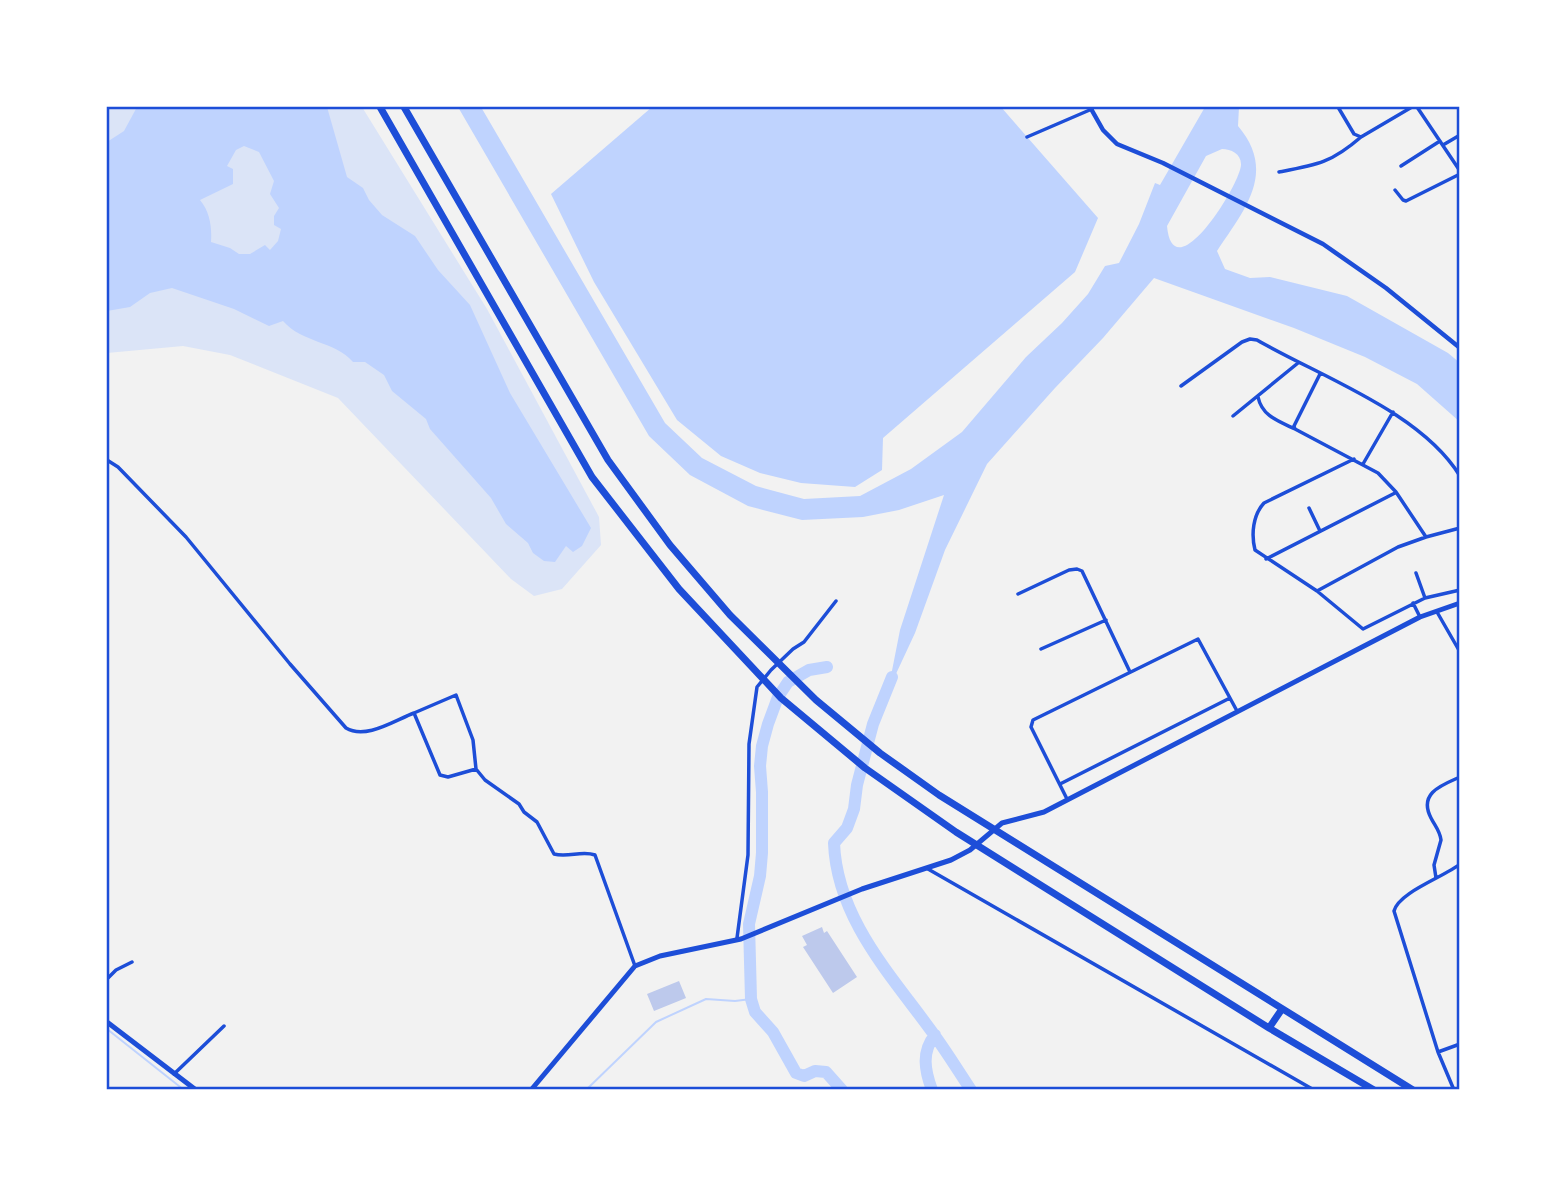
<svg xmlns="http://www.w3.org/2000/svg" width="1567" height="1197" font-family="'Work Sans',sans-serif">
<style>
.green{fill:#dbe4f7}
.water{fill:#bfd3fe;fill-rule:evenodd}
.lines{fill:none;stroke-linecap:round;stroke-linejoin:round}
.stream{stroke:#bfd3fe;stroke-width:2}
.river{stroke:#bfd3fe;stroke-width:12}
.building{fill:#bdc9ec}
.minor{stroke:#1d4ed8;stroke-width:3.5}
.tertiary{stroke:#1d4ed8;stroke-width:4.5}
.secondary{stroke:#1d4ed8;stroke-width:5}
.motorway{stroke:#1d4ed8;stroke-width:7}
.neatline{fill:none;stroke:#1d4ed8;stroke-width:2.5}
</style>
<rect width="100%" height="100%" fill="#f2f2f2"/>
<!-- green -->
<path class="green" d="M107,107H362L487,309L599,517L601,545L562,589L534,596L511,579L338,398L230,355L183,346L107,353Z"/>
<!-- water -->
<path class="water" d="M137,107H327L347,177L363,188L369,200L382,215L415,236L438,270L470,305L510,393L591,528L582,546L573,552L566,546L555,562L544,561L533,553L528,543L506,524L491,498L430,429L426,419L392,391L384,375L365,362H353C335,341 302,343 283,321L269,326L234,309L172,288L150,293L130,307L107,311V142L124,131ZM244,146L259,152L274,181L270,194L279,208L274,216V225L281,229L278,241L270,250L265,245L250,254H239L230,248L211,242C212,227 210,212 200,200L233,184V169L227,166L236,150Z
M458,107H481L665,423L702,458L756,486L804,499L860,496L911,469L962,432L1026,357L1062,323L1088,294L1105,266L1119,263L1139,224L1155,183L1160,185L1205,107H1239L1238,126C1277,172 1245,209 1217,251L1225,269L1250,278L1270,277L1347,296L1448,353L1460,363V422L1417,384L1365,357L1294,328L1154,278L1103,338L1055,388L987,464L945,550L915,633L888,691L900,630L944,495L899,510L863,517L802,520L748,506L690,475L649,436ZM1222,149C1231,149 1241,154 1241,164C1242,182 1173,293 1167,226L1206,156Z
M652,107H1001L1098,218L1075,272L883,438L882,470L855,487L801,483L760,473L721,456L677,420L594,282L551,194Z"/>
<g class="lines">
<!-- stream -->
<path class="stream" d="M107,1029L184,1090
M586,1090L656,1022L706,999L735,1001L751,999"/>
<!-- river -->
<path class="river" d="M827,667L809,670L788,682L778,697L768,724L762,746L760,766L762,792V853L760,876L749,924L751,999L755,1012L773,1032L796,1073L804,1076L815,1071L826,1072L842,1090
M892,677L873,724L857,785L854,809L847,828L834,843C837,920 893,977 935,1036C948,1054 959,1072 971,1090
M932,1090C925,1071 921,1052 935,1035"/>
</g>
<!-- building -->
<path class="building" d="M822,927L824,933L827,931L857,977L833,993L803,947L807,945L802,936Z
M679,981L686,998L654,1011L647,994Z"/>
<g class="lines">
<!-- minor -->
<path class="minor" d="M1338,107L1354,134L1361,137L1412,107
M1417,107L1460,171
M1027,137L1092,109
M1443,145L1460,135
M1401,166L1440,141
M1279,172C1317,165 1331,163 1361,137
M1395,190L1403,200L1406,201L1460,174
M1320,374L1294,426L1295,429L1378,473L1396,492L1426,537
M1181,386L1242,342L1250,339L1257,340C1321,377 1421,412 1460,476
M1258,397C1262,416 1278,421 1295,429
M1233,416L1298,363
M1354,459L1264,503C1253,515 1251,534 1255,550L1317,591L1363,629L1425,598L1460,590
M107,460L118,467L186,537L290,664L346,728C366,740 395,720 414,713L440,775L448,777L476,769L485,780L519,804L524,812L537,822L554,854C568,858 582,850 595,855L635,966
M1363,464L1393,412
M1309,508L1320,531
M1266,559L1395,493
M1416,573L1425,598
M1317,591L1398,547L1426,537L1460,528
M1018,594L1069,570L1077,569L1082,571L1130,672
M1413,603L1420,617
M1437,612L1460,652
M1041,649L1106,620
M414,713L456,695L473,740L476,769
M1060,784L1230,698
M1067,799L1031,727L1033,720L1198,639L1237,711
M928,869L1314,1090
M1436,878L1434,865L1441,840C1440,831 1435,826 1431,818C1418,793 1442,785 1460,777
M737,938L748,855L749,744L757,687L771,670L793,649L804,642L836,601
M107,979L116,970L132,962
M1438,1052L1460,1044
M174,1074L224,1026
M1454,1090L1438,1052L1394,911C1399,892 1444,877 1460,864"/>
<!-- tertiary -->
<path class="tertiary" d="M1090,107L1103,130L1117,144L1163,163L1323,244L1386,288L1460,348"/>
<!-- secondary -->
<path class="secondary" d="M107,1022L196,1090
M531,1090L635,966L660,956L741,939L862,889L951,860L970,850L1002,823L1044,812L1420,617L1460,603"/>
<!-- motorway -->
<path class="motorway" d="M380,107L592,477L679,589L781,698L865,768L956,832L1269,1028L1374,1090
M404,107L608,460L670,545L730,615L816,700L880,753L939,795L1413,1090
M1269,1028L1282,1009"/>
</g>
<!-- border -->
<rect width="1567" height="1197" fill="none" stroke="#ffffff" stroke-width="217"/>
<rect x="108" y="108" width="1350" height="980" class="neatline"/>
</svg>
